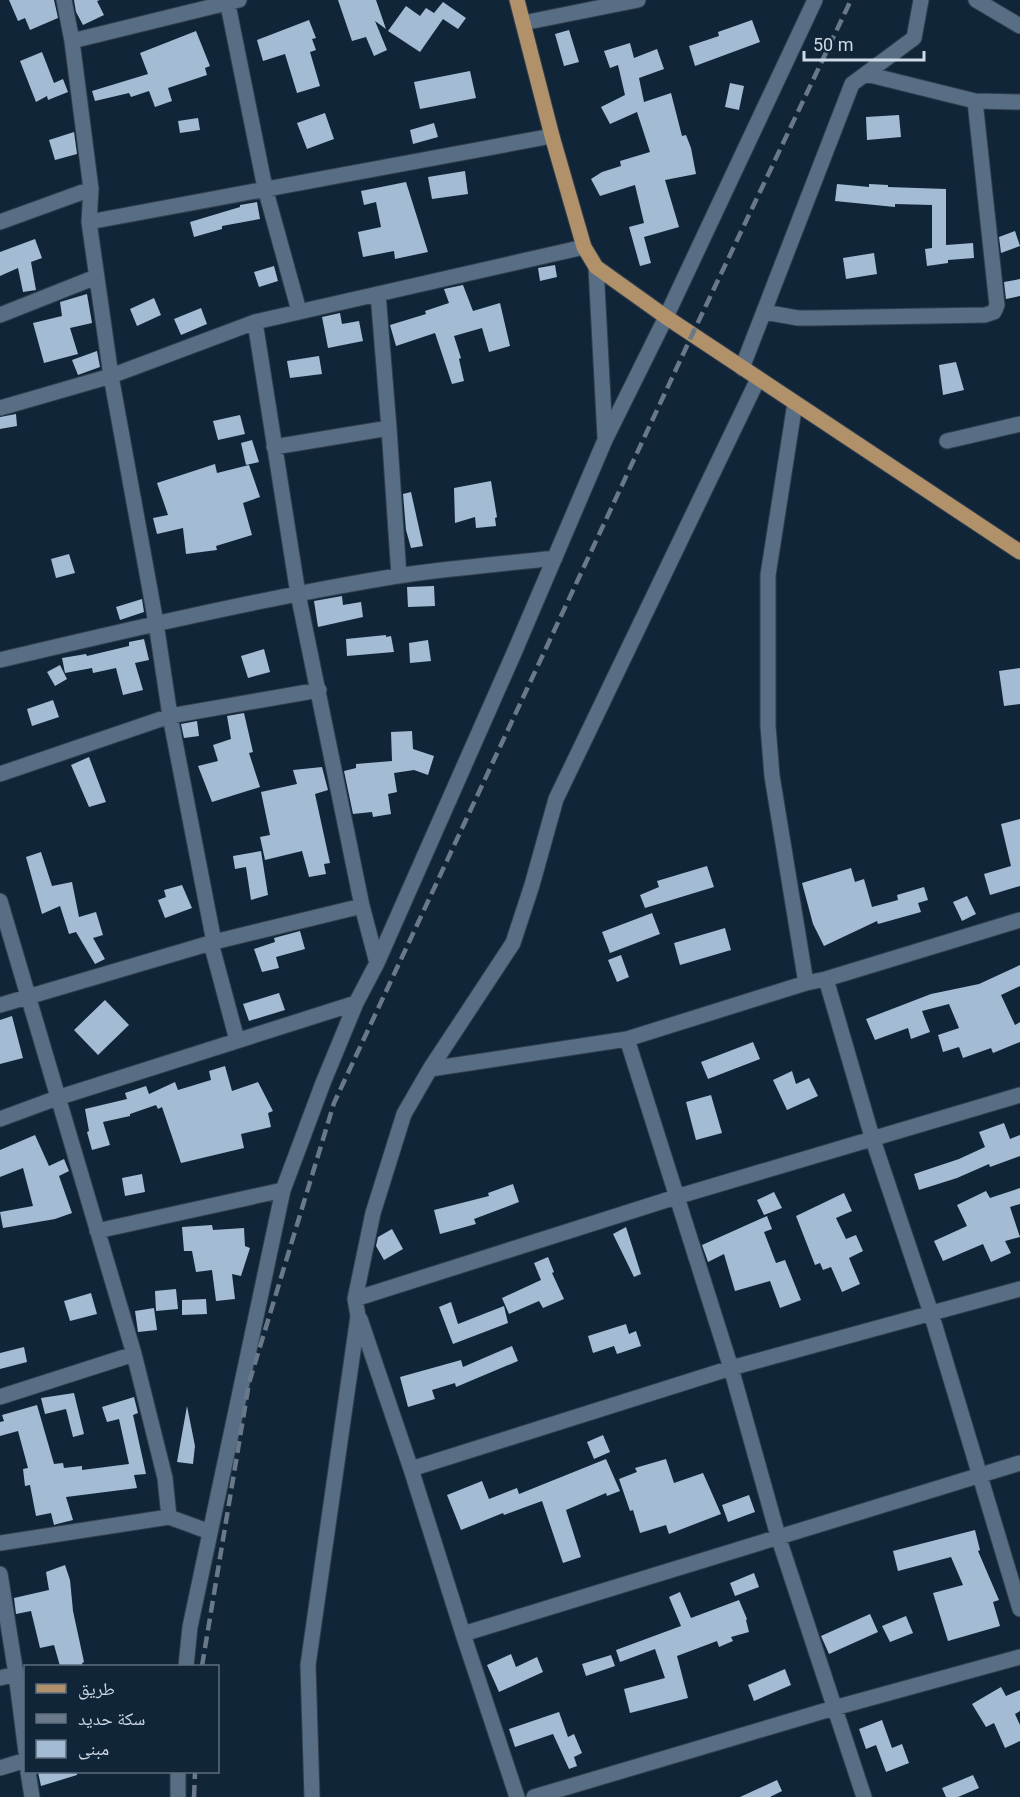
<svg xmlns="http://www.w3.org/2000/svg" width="1020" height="1797" font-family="Roboto,'Noto Naskh Arabic',sans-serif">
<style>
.building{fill:#a3bcd4}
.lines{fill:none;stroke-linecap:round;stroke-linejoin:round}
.street-casing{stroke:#313f4e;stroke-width:17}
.primary-casing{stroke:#313f4e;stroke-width:17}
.street{stroke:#576e84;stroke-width:15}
.primary{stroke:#b1916a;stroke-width:15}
.rail{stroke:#697989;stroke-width:4.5;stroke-dasharray:12 6;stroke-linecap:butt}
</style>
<rect width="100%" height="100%" fill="#112538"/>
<!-- building -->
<path class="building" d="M9,0H54L58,18L30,30L25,18L18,21Z
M74,0H100L97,1L104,15L83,25L76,12Z
M338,0H376L386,29L375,21L387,50L374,56L366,37L352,41Z
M443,2L466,18L458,29L443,19L420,52L388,31L406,6L420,16L426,8L434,13Z
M309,20L316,38L312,39L316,50L310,52L320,86L297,93L285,54L263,61L257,40Z
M752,20L760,42L695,66L689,46L719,36L718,32Z
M569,30L579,62L564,66L555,34Z
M196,31L210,66L205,68L207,75L168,88L172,101L155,107L149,91L131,97L129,93L95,101L92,91L148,74L140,53Z
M630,43L634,58L657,49L664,69L639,78L644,102L671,93L682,136L686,135L691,148L696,174L665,180L679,227L644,237L651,263L640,266L629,227L644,223L635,185L600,196L591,179L602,172L621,166L620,161L650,152L637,112L610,124L601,107L625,95L618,65L610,68L604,51Z
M42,52L54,83L63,79L68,92L48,100L47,96L36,102L20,61Z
M470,71L476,98L420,109L414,82Z
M730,83L744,86L739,110L725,107Z
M325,113L334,139L307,149L297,123Z
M899,115L901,137L867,140L866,117Z
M198,118L200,130L180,133L178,121Z
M434,123L438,137L413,144L410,130Z
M74,132L77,154L55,160L49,140Z
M465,171L468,194L432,199L428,177Z
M406,182L428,252L395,259L394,251L363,257L358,232L381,227L376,202L364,205L361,191Z
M837,184L869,187V184L888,185V187L946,189V245L973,243L974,258L948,260V263L927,266L925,249L932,248V205L895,204V207L835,201Z
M257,202L260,219L222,226V229L194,237L190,222L240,207V205Z
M1015,231L1020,246L1001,253L999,237Z
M35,239L42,258L31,262L36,290L23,292L18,268L0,276V252Z
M874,253L877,274L846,279L843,258Z
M555,265L557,277L540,281L538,268Z
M274,266L278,281L259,287L254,272Z
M1020,279V296L1006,299L1004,282Z
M463,285L473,311L500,303L510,346L489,352L482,328L454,336L461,358L459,359L464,381L452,384L435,333L396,346L390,325L426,314L425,311L449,303L444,289Z
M87,294L92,323L70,328L78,354L44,363L33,323L62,316L60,302Z
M154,298L161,315L137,326L130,309Z
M201,308L207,324L181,335L174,319Z
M340,313L342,324L359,321L363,341L328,348L322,317Z
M97,351L100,367L78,375L72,360Z
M319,356L322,374L290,378L287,361Z
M956,362L964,390L943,395L939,365Z
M16,414L17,426L0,429V417Z
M240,415L245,434L218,440L213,421Z
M252,440L259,462L246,465L241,443Z
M215,464L217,473L249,465L260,497L243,503L252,535L216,546L217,550L186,554L183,528L157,534L153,518L168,515L157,483Z
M491,481L497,517L495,518L496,526L476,528L475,517L455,523L454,488Z
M411,492L423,546L411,548L406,530L403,494Z
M69,554L75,573L56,578L51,559Z
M434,586L435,606L408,607L407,587Z
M342,596L343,605L361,602L363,617L318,627L314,601Z
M142,599L144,612L120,620L116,607Z
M386,635V637L391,636L394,652L347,656L346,639Z
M144,639L149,660L135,663L143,690L123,695L116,668L93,673L92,668L65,673L62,658L86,654L87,656L129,646V642Z
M428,640L431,661L410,663L409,643Z
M264,649L270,672L248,678L241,656Z
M60,665L67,679L55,686L47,672Z
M1020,668V704L1004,706L999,671Z
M53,700L59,717L32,726L27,709Z
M244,713L253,752L249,753L260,787L212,802L198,766L218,761L213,745L231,739L227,716Z
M197,721L199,736L184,738L181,724Z
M412,731L413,749L434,756L428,775L414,770L394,773L397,792L388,794L391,814L373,817L372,812L353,814L344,771L356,768V764L392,761L391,732Z
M89,757L106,802L89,807L71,765Z
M322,767L328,790L315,794L330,863L324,864L326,874L309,877L302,851L265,860L260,837L270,835L261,792L297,784L293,770Z
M1020,819V886L990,895L984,874L1011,866L1001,824Z
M261,851L268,895L251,900L246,867L235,869L233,856Z
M41,852L52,886L72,882L79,917L96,912L103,935L93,938L105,959L95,964L76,932L69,934L60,906L42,914L26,857Z
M707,866L714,887L645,908L640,895L659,887L657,881Z
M851,868L855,882L864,879L872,907L898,900L897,895L924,887L928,900L918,903L921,912L878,924L877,921L824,946L813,924L802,883Z
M182,885L192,908L165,918L158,900L166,897L164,890Z
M967,896L976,914L962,921L953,902Z
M652,913L660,934L610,953L602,932Z
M725,928L731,950L680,965L674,943Z
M300,931L305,949L276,957L279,968L262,972L254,949L275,942L274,938Z
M621,955L629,977L617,982L608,960Z
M1020,965V986L1001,995L1015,1025L1020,1022V1042L993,1053L991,1048L963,1058L959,1047L943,1052L938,1035L959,1028L949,1004L922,1011L930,1032L911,1039L908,1028L875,1040L866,1019L931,994L979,984Z
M279,993L285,1010L249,1021L243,1004Z
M105,1000L129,1025L98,1055L74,1030Z
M12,1016L23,1058L0,1064V1020Z
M753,1042L760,1059L708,1079L701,1062Z
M225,1066L232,1091L258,1082L273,1111L268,1113L271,1127L241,1134L244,1148L181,1163L162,1107L158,1109L156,1105L130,1114V1116L103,1122L110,1145L92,1150L87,1132L89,1131L85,1109L127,1099L125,1093L146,1086L149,1094L175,1082L178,1090L211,1080L209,1071Z
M792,1071L796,1084L809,1078L818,1096L787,1110L773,1080Z
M711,1095L722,1133L696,1140L686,1102Z
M1004,1123L1010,1139L1020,1135V1156L990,1167L989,1164L957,1178L919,1190L914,1174L959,1159L985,1147L979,1132Z
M35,1135L49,1166L64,1159L69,1171L59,1176L72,1213L55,1219L3,1228L0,1212L33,1206L23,1168L0,1177V1150Z
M142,1174L145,1192L125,1196L122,1178Z
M513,1184L519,1202L474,1219L476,1224L440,1234L434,1210L489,1196L488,1193Z
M1020,1188V1204L1010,1207L1020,1237L1005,1241L1011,1253L991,1262L983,1244L943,1261L934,1241L967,1226L957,1205L986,1191L990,1198Z
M774,1192L782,1208L764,1215L757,1200Z
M844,1193L852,1211L836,1218L846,1239L856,1235L863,1251L849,1258L860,1284L842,1292L831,1267L823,1270L820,1263L815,1265L796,1216Z
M767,1216L772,1229L764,1232L776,1263L785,1260L801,1300L780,1308L770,1281L735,1291L724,1254L708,1262L702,1245Z
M212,1225L213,1230L244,1228L245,1246L250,1248L241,1276L232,1274L235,1299L216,1301L212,1270L196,1272L192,1251H184L182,1227Z
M626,1227L641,1274L634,1277L613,1234Z
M392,1229L403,1249L384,1260L376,1246L378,1237Z
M548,1257L554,1272L552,1273L564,1299L543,1308L539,1301L509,1314L502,1298L541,1280L534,1263Z
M176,1289L178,1309L156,1311L155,1291Z
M91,1293L97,1314L70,1321L64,1301Z
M206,1299L207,1314L182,1315V1300Z
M451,1302L458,1324L504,1306L508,1323L453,1344L439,1307Z
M154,1308L157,1330L138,1332L135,1311Z
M626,1324L629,1334L636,1331L641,1346L617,1354L614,1346L593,1353L588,1336Z
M512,1346L518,1361L456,1387L455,1383L432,1390L435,1399L408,1407L400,1377L461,1360L463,1367Z
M24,1347L27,1362L0,1369V1353Z
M74,1393L84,1434L73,1437L66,1409L45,1414L41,1398Z
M134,1397L138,1413L133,1415L146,1474L134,1475L137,1488L66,1497L73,1520L57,1524L54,1525L51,1513L36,1516L30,1485L25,1486L23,1469L28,1468L18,1431L0,1436V1422L4,1421L2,1415L37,1405L54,1464L63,1463L64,1468L82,1466V1470L129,1464L119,1419L107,1422L102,1407Z
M187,1406L195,1446L193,1464L177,1462Z
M603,1435L610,1452L594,1459L587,1442Z
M606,1459L620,1491L607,1496L606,1493L566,1510L581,1557L563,1563L542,1501L504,1515L503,1513L461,1530L447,1495L482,1481L489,1499L517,1488L519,1494Z
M666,1459L674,1483L703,1473L721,1514L669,1534L666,1525L640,1533L633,1510L630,1511L619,1479L637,1472L635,1468Z
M749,1495L755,1512L728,1522L722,1505Z
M975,1530L980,1550L978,1551L999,1600L993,1602L1000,1626L948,1641L933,1593L963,1585L951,1557L898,1571L893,1551Z
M65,1565L70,1580L73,1611L84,1662L82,1663L83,1666H60L54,1645L40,1648L31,1611L16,1614L14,1598L49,1590L46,1572Z
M754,1573L759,1587L735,1596L730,1583Z
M680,1592L691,1618L739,1600L747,1619L746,1620L749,1632L731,1637L733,1641L719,1647L717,1641L677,1656L688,1698L630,1713L624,1689L665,1678L655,1649L620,1662L616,1650L681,1626L669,1597Z
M870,1614L878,1632L829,1654L821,1636Z
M906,1616L913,1633L890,1642L882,1626Z
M511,1654L516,1667L537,1657L543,1672L499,1692L487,1665Z
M611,1655L615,1666L586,1676L582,1664Z
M785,1669L791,1685L754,1701L748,1685Z
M1001,1687L1006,1696L1020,1690V1711L1015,1714L1020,1725V1741L1005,1748L994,1723L986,1727L972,1704Z
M559,1712L568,1737L574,1734L582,1753L574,1757L577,1766L569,1769L553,1734L515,1747L509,1729Z
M882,1720L892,1748L902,1744L909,1763L886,1772L876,1745L866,1749L859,1729Z
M38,1772H77V1775L41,1786Z
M973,1775L979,1788L958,1797H946L942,1788Z
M777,1780L782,1791L770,1797H740Z"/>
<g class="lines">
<!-- street casing -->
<g class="street-casing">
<path id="street" d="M64,0L72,41L91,189L89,222L111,376L156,623L170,716L214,942
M227,0L265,188L299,311
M976,0L1020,26
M523,23L638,0
M72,41L239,0
M866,74L975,101L1020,102
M0,222L91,189
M89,222L552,136
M596,267L605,437
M378,294L389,428L399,576
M764,312L798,318H814L985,315L994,312L997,305L975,101
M0,315L96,277
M255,322L298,594L362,906L377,963
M742,368L852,84L914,38L921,0
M795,403L768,575V726L772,776L806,983
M0,408L111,376L255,322L584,247
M947,441L1020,424
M274,447L389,428
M0,660C131,629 263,598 397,576C449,568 503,564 555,558
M0,774L170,716L319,690
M0,901L134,1354L165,1478L169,1517L0,1543
M211,943L237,1040
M826,979L872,1137L931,1313L1020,1609
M0,1005L214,942L362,906
M627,1039L731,1368L778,1536L864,1797
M430,1069L627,1039L806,983L826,979L1020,920
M0,1119L57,1098L356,1003
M97,1231L283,1190
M355,1299L676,1197L1020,1095
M360,1319L411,1469L463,1634L517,1797
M0,1397L134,1354
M411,1469L731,1368L1020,1289
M169,1517L210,1532
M0,1574L16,1674L26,1752
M463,1634L1020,1463
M186,1666L190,1627L283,1190L323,1083L356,1003L377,963L514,653L605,440L666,317L815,0
M0,1678L16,1674
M0,1768L26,1760
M28,1772L32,1797
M178,1797V1772
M312,1797L308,1665L358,1316L355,1299L373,1213L404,1114L430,1069L513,943L532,885L556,799L758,379
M534,1797L834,1708L1020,1657"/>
</g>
<!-- primary casing -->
<g class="primary-casing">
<path id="primary" d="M517,0L552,136L584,247L596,267L666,317L1020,552"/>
</g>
<!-- street -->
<use href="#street" class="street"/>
<!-- primary -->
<use href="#primary" class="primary"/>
<!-- rail -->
<path class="rail" d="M202,1666L249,1383L334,1103L692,335L851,0
M194,1797L195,1772"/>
</g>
<!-- legend -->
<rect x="24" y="1665" width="195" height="108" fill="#112538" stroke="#5c6d7e" stroke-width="1.5"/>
<rect x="36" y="1684" width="30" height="9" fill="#b1916a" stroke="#5c6d7e" stroke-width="1.5"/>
<text x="78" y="1695" font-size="18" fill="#cddae6">طريق</text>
<rect x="36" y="1714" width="30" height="9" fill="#697989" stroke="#5c6d7e" stroke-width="1.5"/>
<text x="78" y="1725" font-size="18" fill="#cddae6">سكة حديد</text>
<rect x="36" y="1740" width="30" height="18" fill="#a3bcd4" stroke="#5c6d7e" stroke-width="1.5"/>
<text x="78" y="1755" font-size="18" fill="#cddae6">مبنى</text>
<!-- scale -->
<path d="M804 51v9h120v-9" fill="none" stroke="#cddae6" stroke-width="3"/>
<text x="813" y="51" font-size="18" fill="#cddae6" stroke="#112538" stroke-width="4.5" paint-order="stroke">50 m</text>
</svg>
